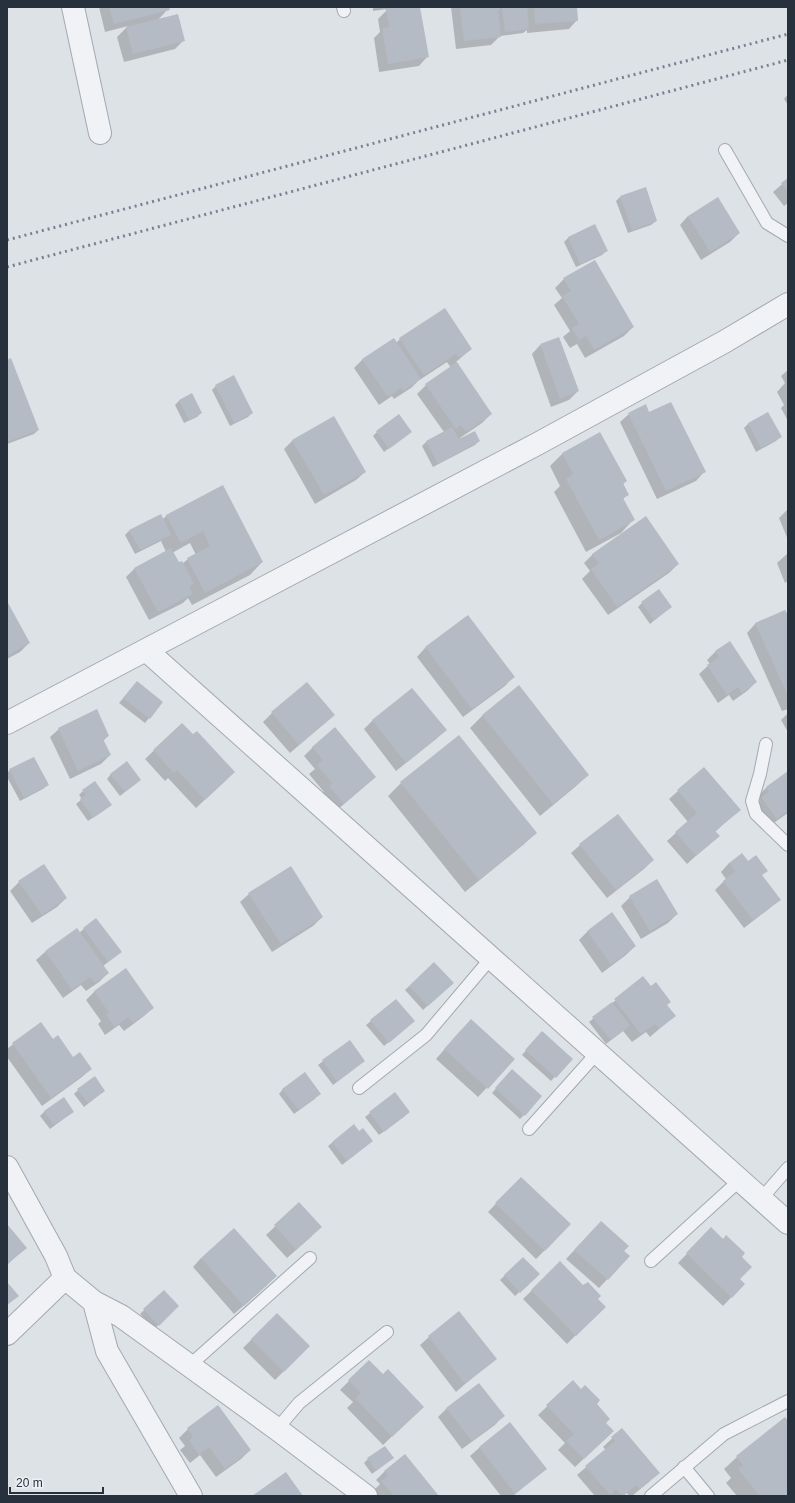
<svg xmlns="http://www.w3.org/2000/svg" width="795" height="1503" font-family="Helvetica,sans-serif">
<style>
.shadow{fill:#0003;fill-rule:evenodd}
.building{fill:#b5bbc4}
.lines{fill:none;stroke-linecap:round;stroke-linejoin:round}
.service-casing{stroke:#a3a9b1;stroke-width:14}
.minor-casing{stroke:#a3a9b1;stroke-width:24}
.tertiary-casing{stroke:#a3a9b1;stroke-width:24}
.service{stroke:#f0f2f5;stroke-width:12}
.minor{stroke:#f0f2f5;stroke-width:22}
.tertiary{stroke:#f0f2f5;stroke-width:22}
.rail{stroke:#778290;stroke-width:3;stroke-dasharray:2 4;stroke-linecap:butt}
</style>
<rect width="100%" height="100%" fill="#dde2e7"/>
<!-- shadow -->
<path class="shadow" d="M99,7H168V9L158,20L183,41L175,49L124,62L117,37L128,26L105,32Z
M373,7H419L427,57L419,66L379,72L374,38L380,32L378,19L388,9L373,11Z
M451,7H497V10L500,7H576L577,20L569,29L527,33V30L523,33L500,36L491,45L456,49Z
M788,94V105L784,99Z
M788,179V203L784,206L773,192Z
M620,197L656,221L651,225L628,233L616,201Z
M688,216L739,233L730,242L701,260L680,225Z
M594,226L606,251L602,255L576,267L564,242L568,238Z
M564,279L633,327L624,336L585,358L577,344L570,348L563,337L570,331L554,305L562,298L555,288Z
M400,339L471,349L456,362L491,414L482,423L460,438L461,439L479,441L475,445L433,467L422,446L426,442L444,432L417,394L426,385L451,368L447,362L418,381L411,388L394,399L392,396L379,405L354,368L363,359L396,343Z
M540,345L578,391L569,400L551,407L532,354Z
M7,361L38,430L34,434L7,444Z
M788,370V421L781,408L784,405L777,392L785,383L781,376Z
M216,386L252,413L248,417L230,426L212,390Z
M192,395L201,413L197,417L184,423L175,405L179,401Z
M649,413L704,472L696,481L657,499L620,422L629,414Z
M768,413L780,437L776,441L756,452L744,428L748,424Z
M377,432H410L384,452L373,436Z
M600,433L628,494L622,500L633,520L621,533L586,552L554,492L560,486L550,466L562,454Z
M293,440L365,472L356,480L315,504L284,449Z
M222,486L262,562L250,575L192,605L188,598L183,603L149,620L126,577L135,568L166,552L161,541L135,554L125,535L129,531L160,515L162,520L167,515ZM190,543L196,555L188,559L182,564H179L172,553Z
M788,509V540L779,518Z
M788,553V581L785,583L777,563Z
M593,554L678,564L669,573L608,615L582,579L590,571L584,563Z
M7,603L29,643L20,652L7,659Z
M642,603L671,607L650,624L638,607Z
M785,611L788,618V709L782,711L747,633L755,624Z
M467,616L513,677L505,686L463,717L417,657L425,648Z
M716,651L756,682L747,691L733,701L729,695L718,703L699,674L710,664L707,660Z
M137,682L162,702L145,723L119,703Z
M272,713L334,715L290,753L263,722Z
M788,713V732L781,720Z
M483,715L588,775L575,787L540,816L470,728Z
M373,720L445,730L436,739L396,771L364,729Z
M182,724L193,736L225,781L196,808L168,778L165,781L145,759Z
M59,729L108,736L103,741L110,755L101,764L70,779L50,737Z
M313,747L375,777L335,812L321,795L324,792L309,774L315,769L304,756Z
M704,768L730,818L715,832L709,844L687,864L667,841L688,822L669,799Z
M10,770L48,785L43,789L20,801L7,777V773Z
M788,772V813L768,827L753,807L760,800L758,796L766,788Z
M111,774L140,780L120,796L107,779Z
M401,783L536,833L523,845L465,892L388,796Z
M83,791L106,809L88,821L76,804L82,799L79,795Z
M580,845L653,860L644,869L607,898L571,853Z
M729,863H748L766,871L761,876L779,899L770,908L744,928L715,890L726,879L721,872Z
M43,865L66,898L57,907L32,923L10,891L19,882Z
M249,894L322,917L313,926L272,952L240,902Z
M630,897L677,914L668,923L641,939L621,906Z
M612,914L635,946L626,955L602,973L579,940L587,932Z
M96,919L116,956L103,966L108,973L99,982L86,991L81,985L63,998L36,960L45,952L77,929L79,933Z
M434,963L448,987L423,1010L405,990Z
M643,978L674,1016L650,1037L646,1032L632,1042L623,1031L606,1044L589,1022Z
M95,991L153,1008L144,1016L124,1031L119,1025L105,1035L98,1024L101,1021L86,1000Z
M396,1000L409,1025L384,1046L366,1025Z
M40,1023L52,1040L73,1058L91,1069L82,1077L42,1106L7,1057V1049Z
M462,1029L514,1059L478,1097L436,1059Z
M538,1037L571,1059L551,1081L522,1055Z
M350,1041L364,1061L333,1085L318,1065Z
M508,1075L524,1115L520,1119L492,1093Z
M283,1089L316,1098L294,1114L279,1094Z
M78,1090L104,1091L84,1107L74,1094Z
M395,1094L405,1116L379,1135L365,1117Z
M45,1111L73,1112L50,1129L40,1116Z
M372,1141L342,1165L328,1146L333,1142Z
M512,1187L545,1250L536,1259L488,1212Z
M299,1204L312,1236L287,1258L266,1235Z
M601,1222L622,1251L629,1256L599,1288L566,1259Z
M7,1225L25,1248L7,1265Z
M711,1229L740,1257L738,1279L744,1284L723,1306L678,1263Z
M201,1258L267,1285L234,1314L193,1267Z
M523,1258L539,1274L515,1296L500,1280Z
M560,1263L604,1307L567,1344L523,1299Z
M164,1291L178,1306L154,1329L140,1314Z
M277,1314L309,1346L275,1380L243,1348Z
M429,1337L495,1358L456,1392L420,1345Z
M369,1361L383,1375L414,1415L383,1445L347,1408L353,1402L340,1390Z
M573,1382L595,1404L605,1423L613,1431L575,1467L558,1450L565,1443L538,1415Z
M218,1406L250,1450L241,1459L216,1477L200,1455L190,1463L180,1450L185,1446L179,1438L188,1429Z
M447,1408L503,1416L495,1425L462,1449L438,1417Z
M510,1423L545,1468L513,1496H501L470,1456L479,1448Z
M788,1423V1496H737L726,1483L731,1478L724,1469L737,1457Z
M622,1429L650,1481L632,1496H629L627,1493L623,1496H595L577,1475L606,1450L603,1447Z
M393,1458L372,1474L364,1463L368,1459Z
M385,1471L438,1496H378L373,1491L380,1484L376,1480Z"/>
<!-- building -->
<path class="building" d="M109,7H169L170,10L114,24Z
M399,7H420L429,57L388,64L382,28L389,27L386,9Z
M460,7H498L501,37L464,41Z
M502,7H527L529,29L505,32Z
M534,7H577L578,21L535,24Z
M178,14L185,41L133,54L126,27Z
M788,178V192L781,183Z
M646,187L657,221L632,230L620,196Z
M718,197L740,233L710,252L688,216Z
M595,224L608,251L580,264L568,237Z
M595,260L634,327L594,350L586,336L579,340L572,328L579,324L562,296L571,291L563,278Z
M445,308L472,349L459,358L456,354L424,375L399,338Z
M559,337L579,391L560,399L540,344Z
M394,338L421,379L403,391L401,388L388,397L362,359Z
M11,358L39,430L7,442V360Z
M457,362L492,414L466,432L461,425L456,429L425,384Z
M234,375L253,413L234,423L215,385Z
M192,393L202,413L189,420L179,400Z
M671,402L706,472L666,491L628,413L646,404L649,412Z
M768,412L782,437L761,448L748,423Z
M399,414L412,432L389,449L376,431Z
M334,416L366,472L324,495L292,440Z
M452,427L459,439L475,431L480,441L438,464L426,441Z
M600,432L627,481L623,484L629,495L623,498L635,520L599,540L566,479L573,474L562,453Z
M223,485L263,562L205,593L187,558L210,546L203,531L181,543L166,515Z
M161,514L171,535L140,550L129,530Z
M646,516L679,564L617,607L591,569L599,563L592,554Z
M171,548L179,562L182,561L194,584L189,586L193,594L158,612L134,568Z
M659,589L672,607L654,620L641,602Z
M7,601L30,643L7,656Z
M785,610L788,615V696L755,623Z
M468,615L515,677L472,709L425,647Z
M730,641L757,682L742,693L738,687L727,695L707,665L719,657L715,651Z
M137,681L163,702L150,719L123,698Z
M307,682L335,715L299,745L271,712Z
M519,685L589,775L553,804L482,715Z
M412,688L447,730L406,763L372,720Z
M97,709L109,736L103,739L111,755L78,771L58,728Z
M182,723L193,734L197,731L235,772L205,800L177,770L174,773L153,750Z
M335,727L376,777L344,804L329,786L332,783L317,765L323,760L312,747Z
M459,735L537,833L479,880L400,782Z
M34,757L49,785L24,798L9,769Z
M127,761L141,780L125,792L110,774Z
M704,767L741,810L715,831L720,836L696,856L675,832L697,813L677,790Z
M788,771V811L777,819L761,797L769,792L766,787Z
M95,781L112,805L93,818L80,799L86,795L82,790Z
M618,814L654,860L616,890L579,844Z
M742,853L748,861L756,855L768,871L762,875L781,900L753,920L723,881L735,871L729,863Z
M44,864L67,898L42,915L18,881Z
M291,866L323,917L281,944L248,893Z
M657,879L678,914L650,931L629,896Z
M612,912L636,946L611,965L587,931Z
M96,918L122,952L108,962L83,928Z
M77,928L109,973L95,983L90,977L72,990L45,951Z
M434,962L454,983L428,1006L409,986Z
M126,968L154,1008L133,1023L128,1017L115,1027L106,1015L109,1013L94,991Z
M643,976L651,986L656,982L671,1002L667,1005L676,1016L659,1029L655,1024L641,1034L614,999Z
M396,999L415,1021L389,1043L370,1020Z
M612,1002L630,1026L611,1040L592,1017Z
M471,1019L515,1059L488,1089L444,1049Z
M41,1022L53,1039L58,1035L73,1057L80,1052L92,1069L51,1098L12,1043Z
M542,1031L573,1059L556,1078L525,1050Z
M350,1040L365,1061L337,1082L322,1060Z
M512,1069L542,1096L525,1116L495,1088Z
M305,1072L321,1094L299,1110L282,1089Z
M95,1076L105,1091L88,1103L77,1089Z
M395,1092L410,1112L384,1132L369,1112Z
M64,1097L74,1112L54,1125L44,1111Z
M354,1124L359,1131L363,1128L373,1141L347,1161L332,1142Z
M521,1177L571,1224L545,1251L495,1203Z
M299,1202L322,1227L296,1250L274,1225Z
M601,1221L629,1246L624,1251L630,1256L608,1280L574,1250Z
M7,1224L27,1248L7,1264Z
M711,1227L723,1239L726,1235L745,1253L742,1257L752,1267L740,1279L745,1284L732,1298L686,1253Z
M234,1228L277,1276L244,1306L201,1258Z
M523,1257L540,1274L520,1293L504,1275Z
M560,1261L583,1285L588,1282L601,1296L598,1299L606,1307L576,1336L531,1290Z
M7,1282L19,1296L7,1305Z
M164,1290L179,1306L159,1326L143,1309Z
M459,1311L497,1359L465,1384L428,1336Z
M277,1313L310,1346L284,1372L251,1339Z
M369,1360L383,1374L388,1369L424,1407L392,1437L355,1398L361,1393L348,1380Z
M573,1380L581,1389L585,1385L600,1400L597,1404L610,1419L606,1423L614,1431L584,1459L566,1441L574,1434L546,1405Z
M479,1383L505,1416L472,1441L446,1408Z
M218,1405L251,1450L225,1469L209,1447L199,1455L189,1441L193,1437L187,1428Z
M785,1417L788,1421V1496H760L738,1469L743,1465L736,1456Z
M510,1422L547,1469L515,1494L479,1447Z
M622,1428L660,1473L640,1489L636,1485L623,1496L616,1489L610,1495L585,1466L615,1441L611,1437Z
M385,1446L394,1458L376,1471L367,1458Z
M405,1454L439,1496H394L381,1481L388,1476L384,1471Z
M286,1472L303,1496H252Z"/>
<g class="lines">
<!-- service casing -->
<g class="service-casing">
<path id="service" d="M343,7L344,11
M725,150L767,223L788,236
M766,744L760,774L752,801L756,814L788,845
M359,1088L426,1035L491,958
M529,1129L597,1053
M761,1199L788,1168
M651,1261L740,1180
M189,1366L310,1258
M277,1429L299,1403L387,1332
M684,1467L708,1496
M651,1496L724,1434L788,1401"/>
</g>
<!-- minor casing -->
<g class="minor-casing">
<path id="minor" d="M73,7L100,133
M7,1167L56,1256L65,1278L94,1302L121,1316L277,1429L366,1496
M94,1302L107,1351L191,1496
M7,1334L65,1278"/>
</g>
<!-- tertiary casing -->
<g class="tertiary-casing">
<path id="tertiary" d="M146,650L788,1223
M7,723L539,443L724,342L788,304"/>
</g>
<!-- service -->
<use href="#service" class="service"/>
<!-- minor -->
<use href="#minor" class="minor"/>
<!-- tertiary -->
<use href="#tertiary" class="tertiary"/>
<!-- rail -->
<path class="rail" d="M7,240L788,34
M7,267L788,60"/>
</g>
<!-- border -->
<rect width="795" height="1503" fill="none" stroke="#27313d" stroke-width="16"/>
<!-- scale -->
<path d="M10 1487v6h93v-6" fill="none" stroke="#27313d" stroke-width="2"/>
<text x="16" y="1487" font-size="12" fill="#27313d" stroke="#edf0f5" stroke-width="3" paint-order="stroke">20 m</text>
</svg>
